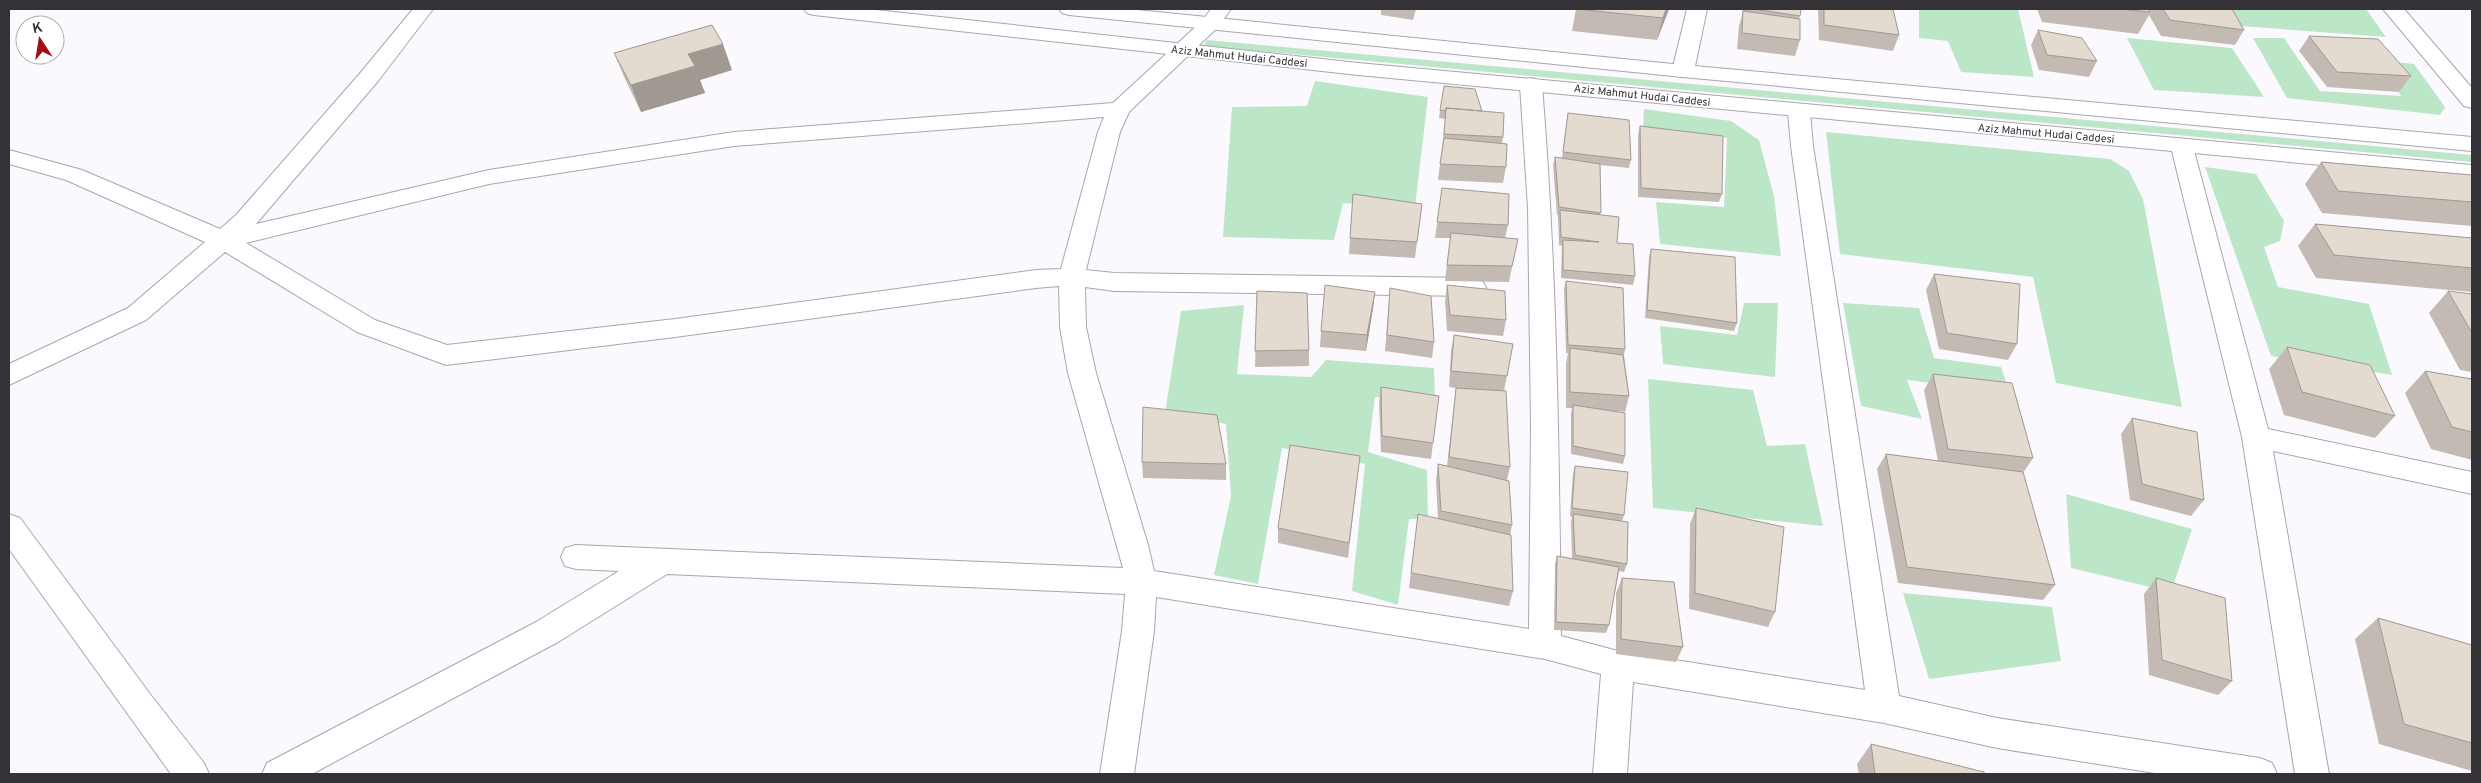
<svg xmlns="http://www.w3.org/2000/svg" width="2481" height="783" font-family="Overpass,sans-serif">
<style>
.green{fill:#bbe7c8}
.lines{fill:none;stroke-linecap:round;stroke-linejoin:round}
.street-casing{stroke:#aaa4af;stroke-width:2}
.secondary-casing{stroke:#aaa4af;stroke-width:2}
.street{fill:#fff;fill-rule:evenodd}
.secondary{fill:#fff;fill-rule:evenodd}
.wall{fill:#c3bbb3}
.shaded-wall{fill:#9f9992}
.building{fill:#e3dad0;stroke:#9f9992}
.labels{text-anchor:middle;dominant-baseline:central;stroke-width:4;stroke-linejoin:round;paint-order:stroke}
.far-street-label{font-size:11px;fill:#343236;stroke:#fff}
</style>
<rect width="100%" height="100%" fill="#fcf9fe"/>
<!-- green -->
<path class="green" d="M1919,9H2018L2034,77L1961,72L1948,41L1919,38Z
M2228,9H2366L2386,37L2241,26Z
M2127,38L2232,48L2264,97L2154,90Z
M2253,38H2284L2320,91L2401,96L2377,60L2414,64L2445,107L2440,115L2287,98Z
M1207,40L2472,155V162L1203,46Z
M1315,81L1428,97L1415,207L1343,203L1334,240L1223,237L1232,107L1307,106Z
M1644,109L1731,121L1759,140L1774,196L1781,256L1660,244L1656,202L1724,207L1727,138L1643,127Z
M1826,132L2110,159L2129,171L2143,199L2182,407L2056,383L2033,277L1840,254Z
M2205,167L2256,174L2284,221L2280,241L2264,247L2278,287L2369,304L2392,375L2271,356Z
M1744,303H1778L1775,377L1663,364L1660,326L1737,335Z
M1843,303L1919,308L1934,358L2001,367L2010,393L1907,380L1922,419L1861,406Z
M1244,305L1237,374L1311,377L1326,360L1434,368L1435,400L1375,397L1368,452L1427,470L1428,519H1409L1398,605L1352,591L1365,464L1282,448L1258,584L1214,575L1231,496L1226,424L1165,413L1181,311Z
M1648,379L1753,390L1767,446L1805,444L1823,526L1653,508Z
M2066,494L2192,529L2171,592L2071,568Z
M1903,593L2052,607L2061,661L1929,679Z"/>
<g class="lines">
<!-- street casing -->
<g class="street-casing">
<path id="street" d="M413,9H433L378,81L256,224L489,170L734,132L1113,103L1203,20L1211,9H1231L1217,28L1129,112L1120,132L1086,270L1114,273L1473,278L1482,281L1486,287L1482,293L1473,296L1114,291L1085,287L1086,327L1096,373L1148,545L1154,571L1529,629L1531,427L1528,208L1520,85L1523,80L1531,78L1539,80L1542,85C1557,269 1559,451 1561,636L1618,651L1865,690L1791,146L1788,112L1791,107L1799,105L1807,107L1810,112L1813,146L1899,696L1997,718L2260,758L2272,763L2277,774H2161L1997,748L1884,723L1633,682L1627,774H1593L1601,674L1545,659L1156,597L1154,631L1134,774H1100L1122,631L1125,594L667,574L558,642L312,774H262L267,763L536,622L619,571L576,569L565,566L561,557L565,548L576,545L1123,568L1068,373L1060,327L1059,286L1036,288L675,337L446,365L357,332L225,252L146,320L9,385V364L128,308L205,242L66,180L9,164V150L82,170L220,229L236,215L362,71ZM1104,117L1098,132L1061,269L1036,270L675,319L447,345L375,320L246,243L489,184L734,146Z
M1687,9H1707L1694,71L1691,76L1683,77L1675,76L1672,71Z
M2383,9H2404L2472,88V108L2464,106Z
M2182,140L2190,142L2193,147L2268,429L2472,472V494L2273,451L2329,774H2295L2242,437L2171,147L2174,142Z
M9,514L20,518L150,694L204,763L209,774H171L9,549Z"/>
</g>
<!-- secondary casing -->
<g class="secondary-casing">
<path id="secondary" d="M804,9H867L1358,63L2472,165V179L1358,75L814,15L807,13Z
M1059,9H1127L1683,65L2472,137V151L1683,77L1069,15L1062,13Z"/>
</g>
<!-- street -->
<use href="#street" class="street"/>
<!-- secondary -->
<use href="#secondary" class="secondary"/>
</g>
<!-- wall -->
<path class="wall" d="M1381,9H1416L1413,20L1381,15Z
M1576,9H1669L1657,40L1572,31Z
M1743,9H1801L1799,19L1800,40L1795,56L1737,49L1739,26L1742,15Z
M1818,9H1893L1899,35L1893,51L1819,40Z
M2037,9H2232L2244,30L2235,45L2161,36L2149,15L2138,34L2042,22Z
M2038,30L2097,61L2089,77L2039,70L2031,45Z
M2309,36L2411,76L2399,92L2327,87L2299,51Z
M614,53L732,70L700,80L705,93L641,112L625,79Z
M1440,110L1482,111L1503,137L1502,144L1506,167L1503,183L1438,180L1442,148L1445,119L1439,118Z
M1568,113L1631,160L1629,168L1600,165V215L1635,276L1633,285L1561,278L1562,246L1559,245L1558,218V215H1557L1553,165L1555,157L1562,158Z
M1640,126L1722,194L1719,202L1638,197V135Z
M2321,162L2472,175V226L2322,213L2305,184Z
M1442,188L1508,225L1505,238L1518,239L1509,282L1445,281L1450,238H1435Z
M1353,194L1422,204L1415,258L1349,254Z
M2315,224L2472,238V292L2316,278L2298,246Z
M1651,249L1737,323L1734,331L1645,318L1649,257Z
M1934,274L2017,344L2008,360L1939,349L1926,290Z
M1566,281L1625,349L1624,355L1629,396L1625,412L1618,411L1625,456L1623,464L1571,454V413L1572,408H1566V364L1568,353H1566L1564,289Z
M1447,285L1506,320L1503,336L1447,331L1445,301Z
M1390,288L1434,342L1432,358L1385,351Z
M1257,291L1309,350V366L1255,367Z
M2448,291L2472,294V372L2460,370L2429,313Z
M1375,292L1373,308L1366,351L1320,347L1321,331Z
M1454,335L1513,344L1504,391L1510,467L1507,480L1512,525L1510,535L1513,591L1509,606L1409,588L1418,514L1438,519L1436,480L1438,464L1447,466L1454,404L1456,388L1449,387L1451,351Z
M2287,347L2395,416L2375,438L2284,415L2269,369Z
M2425,371L2472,379V460L2431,449L2405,393Z
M1933,374L2033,458L2023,473L2055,585L2043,600L1898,583L1877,469L1886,454L1938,461L1924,390Z
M1381,387L1433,443L1431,459L1381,452L1379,403Z
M2132,418L2204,500L2191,516L2130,500L2121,434Z
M1360,456L1348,558L1278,543V528Z
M1142,462L1226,464V480L1143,478Z
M1575,466L1624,515L1622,521L1627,564L1624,572L1619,571L1609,625L1606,633L1554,630L1555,564L1557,556L1572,559L1571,522L1572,517L1570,516L1573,474Z
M1696,508L1775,612L1768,627L1689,609L1690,524Z
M1622,578L1683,647L1676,662L1616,654V593Z
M2156,578L2232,681L2218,695L2149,675L2144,594Z
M2378,618L2472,645V771L2379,744L2355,639Z
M1871,744L1985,774H1859L1857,764Z"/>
<!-- shaded-wall -->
<path class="shaded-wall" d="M1666,9H1669L1657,40L1663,18Z
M723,44L732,70L700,80L705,93L641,112L631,85L688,54Z
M1375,292L1373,308L1366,351L1367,335Z"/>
<!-- building -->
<path class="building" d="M1576,9H1666L1663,18Z
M1754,9H1801L1800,16Z
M1824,9H1893L1899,35L1824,25Z
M2119,9H2148L2150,12Z
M2163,9H2232L2244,30L2170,20Z
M1743,11L1800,19V40L1742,33Z
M712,25L723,44L688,54L695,66L631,85L614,53Z
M2038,30L2082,38L2097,61L2047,55Z
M2309,36L2378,39L2411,76L2337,72Z
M1444,86L1475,89L1482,111L1446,108V111L1440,110Z
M1446,108L1504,113L1503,137L1444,134Z
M1568,113L1629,120L1631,160L1563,152Z
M1640,126L1723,136L1722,194L1641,188Z
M1444,138L1507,144L1506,167L1440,164Z
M1555,157L1600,164L1601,213L1559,207Z
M2321,162L2472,175V202L2338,191Z
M1442,188L1509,194L1508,225L1437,222Z
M1353,194L1422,204L1417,242L1350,238Z
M1560,210L1619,217L1617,243L1633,244L1635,276L1563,270V240L1599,242L1561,237Z
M2315,224L2472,238V268L2334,255Z
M1451,233L1518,239L1512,266L1447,265Z
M1651,249L1735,257L1737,323L1647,310Z
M1934,274L2020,284L2017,344L1947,333Z
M1566,281L1623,288L1625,349L1568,345Z
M1325,285L1375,292L1367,335L1321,331Z
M1447,285L1505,291L1506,320L1450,315Z
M1390,288L1431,296L1434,342L1387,335Z
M1257,291L1307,293L1309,350L1255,351Z
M2448,291L2472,294V333Z
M1454,335L1513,344L1507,376L1451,371Z
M2287,347L2370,365L2395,416L2302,392Z
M1570,348L1623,355L1629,396L1570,392Z
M2425,371L2472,379V432L2452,427Z
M1933,374L2012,383L2033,458L1948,449Z
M1381,387L1439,396L1433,443L1382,436Z
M1456,388L1506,391L1510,467L1449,457Z
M1573,405L1625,413V456L1573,446Z
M1143,407L1217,415L1226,464L1142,462Z
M2132,418L2197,432L2204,500L2142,484Z
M1290,445L1360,456L1349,543L1278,528Z
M1886,454L2023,472L2055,585L1907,567Z
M1438,464L1509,481L1512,525L1441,511Z
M1575,466L1628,472L1624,515L1572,508Z
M1696,508L1784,527L1775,612L1695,593Z
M1418,514L1511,535L1513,591L1411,573Z
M1573,514L1628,522L1627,564L1575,555Z
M1557,556L1619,567L1609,625L1556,622Z
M1622,578L1674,582L1683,647L1621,639Z
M2156,578L2225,598L2232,681L2162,660Z
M2378,618L2472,645V743L2404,724Z
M1871,744L1984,772L1985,774H1875Z"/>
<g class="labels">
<!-- far-street labels -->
<g class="far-street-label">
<text transform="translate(1239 57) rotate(6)">Aziz Mahmut Hudai Caddesi</text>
<text transform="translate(1642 96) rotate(6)">Aziz Mahmut Hudai Caddesi</text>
<text transform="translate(2046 134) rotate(5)">Aziz Mahmut Hudai Caddesi</text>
</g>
</g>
<!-- border -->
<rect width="2481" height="783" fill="none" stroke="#343236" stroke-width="20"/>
<!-- north arrow -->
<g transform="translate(40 40) rotate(348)"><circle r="24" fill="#ffffff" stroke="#aeadaf"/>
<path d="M0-4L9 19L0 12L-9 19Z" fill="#a40c12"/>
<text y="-8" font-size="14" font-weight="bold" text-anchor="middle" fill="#343236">K</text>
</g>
</svg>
